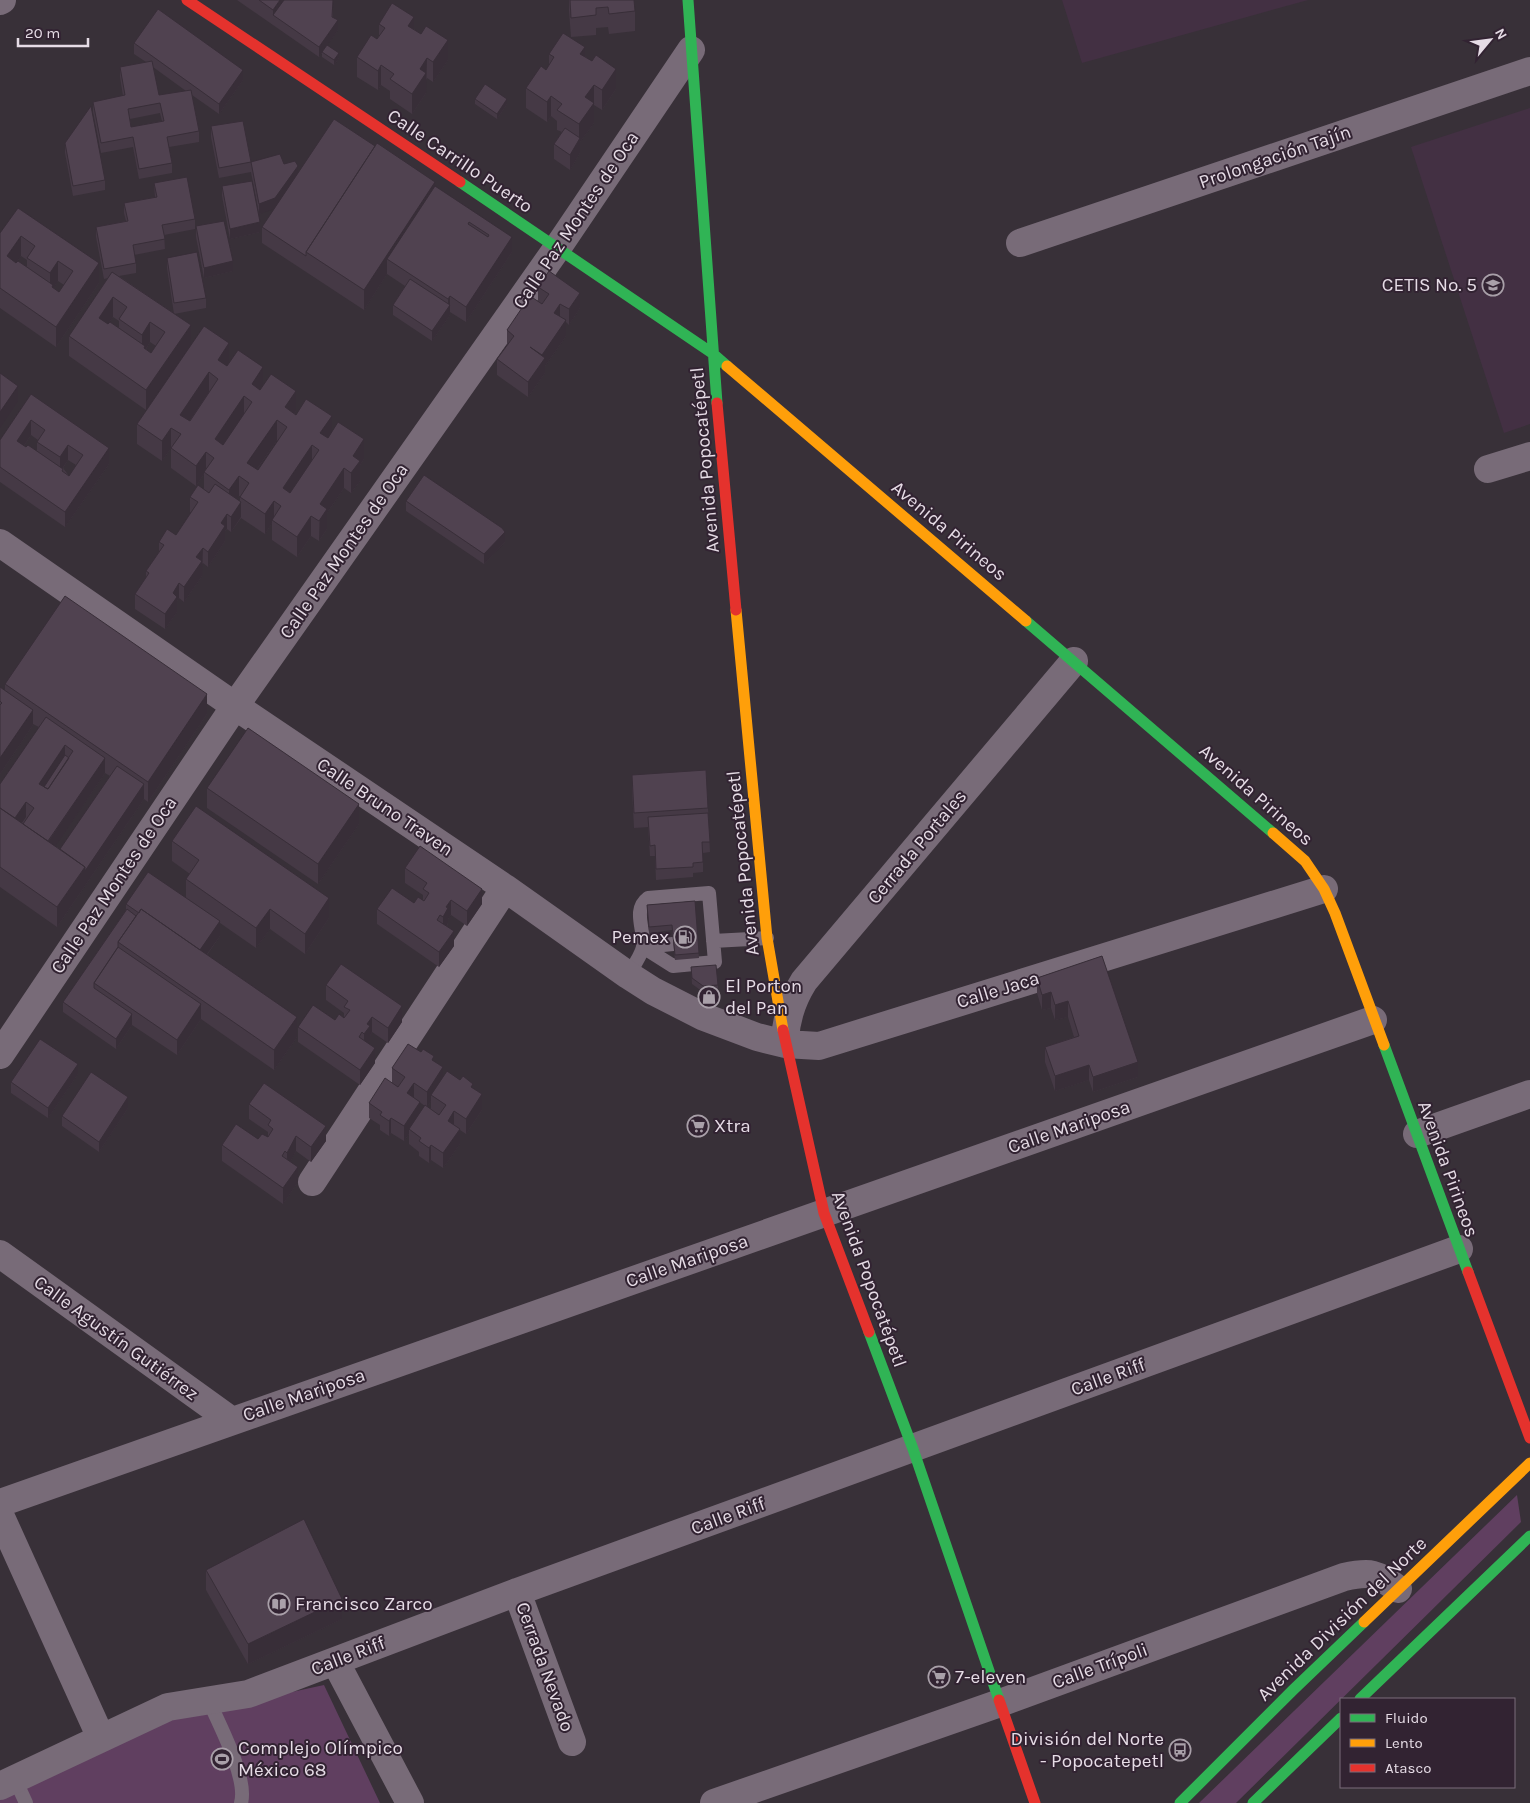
<svg xmlns="http://www.w3.org/2000/svg" width="1530" height="1803" font-family="Karla,sans-serif">
<style>
.built{fill:#433043}
.green{fill:#603f60}
.lines{fill:none;stroke-linecap:round;stroke-linejoin:round}
.lane{stroke:#786b78;stroke-width:14}
.street{stroke:#786b78;stroke-width:28}
.fast{stroke:#30b455;stroke-width:11}
.slow{stroke:#ff9f0a;stroke-width:11}
.jam{stroke:#e5322d;stroke-width:11}
.wall{fill:#453945;fill-rule:evenodd}
.shaded-wall{fill:#382e38}
.building{fill:#504250;stroke:#382e38;fill-rule:evenodd}
.labels{text-anchor:middle;dominant-baseline:central;stroke-width:4;stroke-linejoin:round;paint-order:stroke}
.street-label{font-size:19px;fill:#e6dce6;stroke:#322332}
.poi-label{font-size:19px;fill:#e6dce6;stroke:#322332;text-anchor:start}
</style>
<rect width="100%" height="100%" fill="#383038"/>
<!-- built -->
<path class="built" d="M1062,0H1308L1082,63Z
M1530,108V424L1504,433L1411,147Z"/>
<!-- green -->
<path class="green" d="M1517,1495L1521,1522L1236,1803H1199Z
M324,1685L380,1803H0V1799L169,1719Z"/>
<g class="lines">
<!-- lane -->
<path class="lane" d="M713,941L767,938
M643,947L673,944
M628,975C633,967 641,956 643,947C645,930 632,910 648,898L709,893L715,962L673,966L643,947
M208,1699C219,1724 248,1778 241,1803
M15,1779L26,1803"/>
<!-- street -->
<path class="street" d="M0,1L2,0
M1020,243L1530,71
M1488,469L1530,456
M0,543L235,706L505,888L628,975L653,991L704,1017L757,1037L785,1044L819,1046L1324,889
M785,1040C786,1018 792,1000 804,981L1074,661
M0,1055L235,706L558,247L691,50
M1417,1134L1530,1094
M312,1182L505,888
M0,1254L232,1421
M0,1503L1373,1020
M0,1515L101,1738
M517,1592L572,1742
M335,1661L410,1803
M0,1786L168,1707L248,1694L517,1592L1459,1249
M714,1803L1000,1703L1344,1577C1371,1571 1376,1573 1398,1589"/>
<!-- fast -->
<path class="fast" d="M688,0L717,403
M460,182L712,353L727,366
M1026,621L1273,833
M1384,1045L1468,1272
M869,1332L913,1449L999,1700
M1360,1699L1530,1536
M1180,1803L1293,1690L1364,1622
M1253,1803L1341,1718"/>
<!-- slow -->
<path class="slow" d="M727,366L1026,621
M736,610L767,938L783,1030
M1273,833L1305,861L1324,889L1335,913L1384,1045
M1364,1622L1530,1463"/>
<!-- jam -->
<path class="jam" d="M187,0L460,182
M717,403L736,610
M783,1030L824,1213L869,1332
M1468,1272L1530,1438
M999,1700L1035,1803"/>
</g>
<!-- wall -->
<path class="wall" d="M237,0H333V17L338,30L327,45L339,58L334,65L322,57V53L319,57Z
M569,0H634L635,11V31L609,34L608,27L596,28V35L571,37L569,11Z
M379,24L414,29L448,60L433,82L427,78L426,80V93L412,114L390,99V91L381,85L378,90L357,77V57L377,39L379,36Z
M134,43L243,80L219,114L192,95L199,131V142L169,147L172,163V173L139,179L133,147L101,153L93,112V102L123,96L120,77V67L146,62L134,54ZM153,67L186,91L159,95ZM160,113L162,121L131,127L130,119Z
M549,54L585,56L616,89L602,110L594,105V123L580,142V153L570,170L554,159V144L562,132L557,130V121L551,116L547,122L526,108V88L546,70L549,65Z
M475,99L507,104L497,119L475,104Z
M211,126L251,162V172L219,178L211,137Z
M65,143L105,180V190L73,196L65,153Z
M251,162L284,164L298,174L435,186L512,252L466,322L450,312V315L432,341L393,315V305L405,286L387,274L364,310L262,243V227L276,207L259,214L251,172Z
M154,183L195,219V229L164,235L165,249L134,255L136,263V273L119,276L191,325L146,410L69,356V336L108,278L104,279L96,237V227L126,221L124,213V203L155,197ZM113,317L119,321V328L108,324ZM150,342L156,346L151,353L146,349Z
M222,186L260,232L230,239L222,196Z
M18,208L99,283L56,347L0,308V233ZM21,256L27,260V267L16,263ZM58,281L64,285L59,292L53,288Z
M196,226L233,271L204,278L196,237Z
M167,258L206,298V308L174,314L167,268Z
M538,287L580,308L569,325L566,322V336L545,366V373L528,397L497,375V359L507,345V330L538,301Z
M204,326L229,363L227,366L263,385L296,411L294,414L332,432L364,459L360,465V481L351,493L344,488L327,513V529L319,541L311,536L297,557L272,540V523L265,534L241,518L231,532L227,529L225,531V541L208,567L203,563L202,564V576L184,602L179,598L177,601V612L165,629L135,609V594L146,578V571L159,552V542L176,535L191,512H190V497L204,490V474L196,486L171,468V448L162,461L137,444V424ZM277,440L278,441L258,470L257,469ZM239,496H240V501L236,499Z
M31,394L109,464L65,527L0,482V440ZM31,435L38,440L37,442V451L26,447L24,446ZM68,460L76,465L69,476L63,468Z
M406,501L505,542L484,564L406,511Z
M5,684L207,714L148,802L144,799L57,927L0,887V784L39,727L33,724V725L0,774V687L5,690ZM105,773L110,776L60,849L55,846Z
M632,775L708,808L710,852L703,853V872L693,873V877L656,880L655,856H650L648,827L634,828L632,790Z
M207,788L359,824L318,884L207,808Z
M172,841L329,918L305,954L270,929L256,948L220,923V936L207,955L297,1037L274,1070L201,1019L177,1055L132,1025L116,1049L63,1012V1002L126,910V904L186,898V879L190,874L172,861Z
M405,868L482,904L467,926L451,915L448,919V923L447,926L454,946L439,967L377,924V909L414,903L423,901V895L405,883Z
M695,901L699,958L675,960L672,930L649,933L647,905Z
M1102,956L1138,1077L1093,1092L1089,1080L1055,1091L1045,1062V1047L1074,1037L1068,1017L1055,1020L1051,1008L1042,1010L1037,993V978Z
M691,967L718,985V991L703,992L692,984Z
M326,985L402,1022L388,1043L372,1032L370,1036V1041L368,1043L375,1063L360,1085L298,1042V1027L344,1018V1013L326,1000Z
M434,1061L443,1077L473,1089L482,1110L466,1134L460,1130V1144L443,1168L431,1160L429,1163L419,1156V1152L409,1144V1134L404,1141L391,1133L389,1136L380,1130V1125L369,1118V1103L392,1083V1068ZM418,1101L425,1106L420,1113ZM431,1101V1109L427,1107Z
M78,1074L48,1118L11,1093V1082Z
M249,1104L326,1141L311,1162L296,1151L290,1162L298,1182L283,1204L222,1161V1145L268,1137V1132L249,1119Z
M128,1108L99,1152L62,1126V1116Z
M206,1570L342,1619L248,1664L206,1590Z"/>
<!-- shaded-wall -->
<path class="shaded-wall" d="M280,0H291L273,15V10Z
M414,17V37L408,26Z
M338,20V30L319,57V47Z
M448,40V60L433,82V62Z
M585,47V67L580,54Z
M339,53V58L334,65V60Z
M427,58L426,93L412,114V94L420,69Z
M381,65V85L378,90V71Z
M616,69V89L602,110V90Z
M243,70V80L219,114V104Z
M594,85V123L580,142V153L570,170V155L579,140V124L585,97Z
M551,96V116L547,122V102Z
M507,99V104L497,119V114Z
M298,166V176L275,209L259,214V204Z
M435,182V201L387,259V274L364,310V290Z
M260,222V232L230,239V229Z
M21,236V256L7,276V256Z
M512,237V252L466,322V307Z
M58,261V281L50,293V273Z
M233,261V271L204,278V268Z
M99,263V283L56,347V327Z
M580,293V308L569,325V309Z
M450,296V315L432,341V331L448,307V299Z
M113,297V317L99,337V318Z
M560,304V319L554,313Z
M566,320V336L545,366V373L528,397V382L542,362V355Z
M150,322V342L142,355V335Z
M191,325V345L146,410V390Z
M229,343V363L218,379V360Z
M263,367V387L252,404V384Z
M209,372V392L180,435V415Z
M18,386V401L0,428V412Z
M296,391V411L286,426L285,407Z
M244,396V416L215,459V439Z
M332,416V436L320,453V433Z
M31,420V435L17,456V441Z
M277,420V440L247,483V463Z
M171,428V448L162,461V441Z
M364,439V459L360,465V481L351,493V473L353,456Z
M68,445V460L60,472V457Z
M312,445V465L283,508V488Z
M109,448V464L65,527V512Z
M206,452V472H204V474L196,486V466Z
M344,468V488L327,513V529L319,541L320,504Z
M239,476V496L229,509V490Z
M274,501V521L272,520V523L265,534V514Z
M241,502V517L231,532V517Z
M227,514V529L225,531V541L208,567V552L221,523Z
M311,516V536L297,557V537Z
M505,532V542L484,564V554Z
M203,548L202,576L184,602V587L196,557Z
M179,583V598L177,601V612L165,629V614L173,593Z
M207,694V714L148,802V782Z
M33,710V725L0,774V758Z
M65,745V760L41,795L39,784Z
M105,758V773L46,860V845Z
M144,784V799L57,927V907Z
M26,802V817L13,836V821Z
M359,804V824L318,884V864Z
M482,889V904L467,926V911Z
M329,898V918L305,954V934Z
M451,900V915L448,919V923L443,932V917L446,907Z
M270,909V929L256,948V928Z
M220,921V936L197,968V953Z
M454,931V946L439,967V952Z
M1051,992V1008L1042,1010V995Z
M1068,1001V1017L1055,1020V1005Z
M201,1004V1019L177,1055V1040Z
M402,1006V1022L388,1043V1028Z
M132,1014V1025L116,1049V1039Z
M297,1017V1037L274,1070V1050Z
M372,1017V1032L370,1036V1041L364,1049V1034L367,1024Z
M375,1048V1063L360,1085V1070Z
M1138,1062V1077L1093,1092V1077Z
M78,1064V1074L48,1118V1108Z
M1089,1065V1080L1055,1091V1076Z
M443,1067V1082L431,1095V1101L427,1107V1092Z
M414,1083V1098L407,1093Z
M482,1094V1110L466,1134V1119Z
M128,1097V1108L99,1152V1142Z
M420,1102V1117L409,1129V1134L404,1141V1126Z
M454,1111V1126L448,1121Z
M391,1118V1133L389,1136V1121Z
M326,1126V1141L311,1162V1147Z
M460,1129V1144L443,1168V1153Z
M296,1136V1151L287,1168V1153Z
M431,1145V1160L429,1163V1148Z
M298,1167V1182L283,1204V1188Z
M342,1599V1619L248,1664V1644Z"/>
<!-- building -->
<path class="building" d="M259,0H280L273,10Z
M284,0H333L332,17L338,20L319,47L273,15Z
M570,0H634L635,11L609,14L608,7L596,8V15L571,18Z
M392,3L414,17L408,26L421,34L426,26L448,40L433,62L427,58L420,69L426,73L412,94L390,79L394,74L381,65L378,71L357,57L371,35L377,39L385,28L379,24Z
M158,9L243,70L219,104L134,43Z
M563,33L585,47L580,54L592,61L596,55L616,69L602,90L594,85L585,97L594,103L579,124L557,110L562,104L551,96L547,102L526,88L541,66L546,70L554,57L549,54Z
M327,45L339,53L334,60L322,52Z
M152,61L159,95L191,90L199,131L167,137L172,163L139,169L133,137L101,143L93,102L125,95L120,67ZM160,103L164,121L131,127L128,109Z
M485,84L507,99L497,114L475,99Z
M91,106L105,180L73,186L65,143Z
M334,119L375,146L306,252V256L262,227Z
M243,121L251,162L219,168L211,126Z
M565,128L580,138L570,155L554,144Z
M377,143L435,182L364,290L306,252Z
M280,154L284,164L295,161L298,166L275,198L259,204L251,162Z
M187,177L195,219L162,225L165,239L133,245L136,263L104,269L96,227L128,221L124,203L157,197L154,183Z
M252,181L260,222L230,229L222,186Z
M435,186L512,237L466,307L450,296L448,299L387,259ZM469,222L489,235L488,237L468,224Z
M18,208L99,263L56,327L0,288V233ZM21,236L35,246L27,258L50,273L58,261L73,271L59,292L52,287L53,285L18,261L16,263L7,256Z
M224,221L233,261L204,268L196,226Z
M197,252L206,298L174,303L167,258Z
M549,271L580,293L569,309L560,304L554,313L566,320L542,355L530,347L545,358L528,382L497,359L514,336L507,330L530,296L542,304L549,294L538,287Z
M112,272L191,325L146,390L69,336ZM113,297L127,307L119,319L142,335L150,322L165,332L151,353L144,348L145,346L110,322L108,324L99,318Z
M410,279L450,305L432,331L393,305Z
M204,326L229,343L218,360L227,366L238,350L263,367L252,384L260,390L271,374L296,391L285,407L296,415L306,399L332,416L320,433L328,438L338,422L364,439L353,456L360,461L351,473L344,468L320,504L327,509L319,521L311,516L297,537L272,520L281,506L274,501L265,514L240,497L249,483L239,476L229,490L204,472L214,458L206,452L196,466L171,448L181,434L171,428L162,441L137,424ZM209,372L218,379L190,421L180,415ZM244,396L252,402L223,445L215,439ZM277,420L287,427L258,470L247,463ZM312,445L319,450L290,493L283,488Z
M0,373L18,386L0,412Z
M31,394L109,448L65,512L0,467V440ZM31,420L45,430L37,442L60,457L68,445L83,455L69,476L62,471L63,469L28,445L26,447L17,441Z
M424,475L502,528L505,532L484,554L406,501Z
M215,484L241,502L231,517L227,514L221,523L225,526L208,552L203,548L196,557L202,561L184,587L179,583L173,593L177,597L165,614L135,594L149,573L146,571L164,545L159,542L167,529L176,535L198,502L190,497L198,485L209,493Z
M65,596L207,694L148,782L5,684Z
M0,687L33,710L0,758V705L2,703L0,701Z
M46,717L105,758L48,841L23,824L34,808L26,802L15,818L0,808V784ZM65,745L73,751L48,789L39,784Z
M248,728L359,804L318,864L207,788Z
M65,755L69,758L48,789L44,787Z
M117,766L144,784L85,871V867L60,849Z
M706,770L708,808L634,813L632,775Z
M196,806L329,898L305,934L270,909L256,928L186,879L199,860L172,841Z
M0,808L85,867L57,907L0,867Z
M708,813L710,842H702L703,862L693,863V867L656,869L655,845L650,846L648,817Z
M420,846L482,889L467,911L451,900L446,907L448,908L443,917L440,915L437,920L454,931L439,952L377,909L392,888L414,903L418,897L424,901L429,893L423,889L427,883L405,868Z
M148,872L220,921L200,950L141,909L139,913L126,904Z
M695,901L699,953L675,955L672,925L649,927L647,905Z
M127,909L136,916L118,942V947L94,983V988L132,1014L116,1039L63,1002Z
M141,909L297,1017L274,1050L118,942Z
M118,947L201,1004L177,1040L94,983Z
M1102,956L1138,1062L1093,1077L1089,1065L1055,1076L1045,1047L1079,1036L1068,1001L1055,1005L1051,992L1042,995L1037,978Z
M341,964L402,1006L388,1028L372,1017L367,1024L370,1026L364,1034L362,1032L359,1037L375,1048L360,1070L298,1027L313,1005L335,1020L339,1014L344,1018L350,1010L344,1007L348,1001L326,985Z
M716,965L718,985L703,986L692,978L691,967Z
M40,1039L78,1064L48,1108L11,1082Z
M408,1044L421,1052L423,1049L434,1056L432,1060L443,1067L427,1092L414,1083L407,1093L420,1102L404,1126L391,1118L389,1121L380,1115L382,1112L369,1103L385,1078L398,1087L405,1077L392,1068Z
M447,1071L460,1080L463,1076L473,1084L471,1087L482,1094L466,1119L454,1111L448,1121L460,1129L443,1153L431,1145L429,1148L419,1141L421,1138L409,1129L425,1105L439,1115L446,1105L431,1095Z
M91,1072L128,1097L99,1142L62,1116Z
M264,1083L326,1126L311,1147L296,1136L287,1153L285,1151L282,1156L298,1167L283,1188L222,1145L236,1124L258,1139L262,1134L268,1137L273,1129L268,1125L271,1120L249,1104Z
M304,1519L342,1599L248,1644L206,1570Z"/>
<!-- icons -->
<defs>
<g id="school-ring" transform="scale(1.125)"><circle r="9.5" fill="#322332" stroke="#a9a0a9" stroke-width="1.5"/><path d="M0-5L7-2L0 1L-7-2ZM-4 1L0 2.5L4 1V4Q0 6-4 4Z" fill="#a9a0a9"/></g>
<g id="fuel-ring" transform="scale(1.125)"><circle r="9.5" fill="#322332" stroke="#a9a0a9" stroke-width="1.5"/><path d="M-5.5-6h7V0h2V4h1.3V-2.5L3-4.5l.8-.8L6-3V5H2.5V1h-1V6h-7ZM-4.2-4.7v3.2H.2V-4.7Z" fill="#a9a0a9"/></g>
<g id="shop-ring" transform="scale(1.125)"><circle r="9.5" fill="#322332" stroke="#a9a0a9" stroke-width="1.5"/><path d="M-5-2.5h2.3a2.7 3.5 0 0 1 5.4 0H5L5.5 6h-11ZM-1.5-2.5h3a1.5 2.3 0 0 0-3 0Z" fill="#a9a0a9"/></g>
<g id="supermarket-ring" transform="scale(1.125)"><circle r="9.5" fill="#322332" stroke="#a9a0a9" stroke-width="1.5"/><path d="M-6-5.5h2.5l.6 2H6L4.5 2H-2.5L-4.4-4H-6ZM-1.5 3.2a1.3 1.3 0 1 0 .1 0ZM3 3.2a1.3 1.3 0 1 0 .1 0Z" fill="#a9a0a9"/></g>
<g id="library-ring" transform="scale(1.125)"><circle r="9.5" fill="#322332" stroke="#a9a0a9" stroke-width="1.5"/><path d="M-6-4Q-3-5.5-.7-3.5V5Q-3 3-6 4ZM6-4Q3-5.5 .7-3.5V5Q3 3 6 4Z" fill="#a9a0a9"/></g>
<g id="bus-ring" transform="scale(1.125)"><circle r="9.5" fill="#322332" stroke="#a9a0a9" stroke-width="1.5"/><path d="M-5-6H5V4H4V6H2V4H-2V6H-4V4H-5ZM-3.5-4V0h7V-4ZM-3.5 1.2v1.5H-2V1.2ZM2 1.2v1.5H3.5V1.2Z" fill="#a9a0a9"/></g>
<g id="stadium-ring" transform="scale(1.125)"><circle r="9.5" fill="#322332" stroke="#a9a0a9" stroke-width="1.5"/><path d="M0-5a6.5 5 0 1 0 0 10a6.5 5 0 1 0 0-10ZM-3.5-1.8h7v3.6h-7Z" fill="#a9a0a9"/></g>
</defs>
<g fill-rule="evenodd">
<use href="#school-ring" x="1493" y="285"/>
<use href="#fuel-ring" x="685" y="937"/>
<use href="#shop-ring" x="709" y="997"/>
<use href="#supermarket-ring" x="698" y="1126"/>
<use href="#library-ring" x="279" y="1604"/>
<use href="#supermarket-ring" x="939" y="1677"/>
<use href="#bus-ring" x="1180" y="1750"/>
<use href="#stadium-ring" x="222" y="1759"/>
</g>
<g class="labels">
<!-- street labels -->
<g class="street-label">
<text transform="translate(1275 157) rotate(-19)">Prolongación Tajín</text>
<text transform="translate(460 161) rotate(34)">Calle Carrillo Puerto</text>
<text transform="translate(576 220) rotate(-56)">Calle Paz Montes de Oca</text>
<text transform="translate(705 460) rotate(-95)">Avenida Popocatépetl</text>
<text transform="translate(949 531) rotate(40)">Avenida Pirineos</text>
<text transform="translate(344 551) rotate(-55)">Calle Paz Montes de Oca</text>
<text transform="translate(1256 795) rotate(41)">Avenida Pirineos</text>
<text transform="translate(385 807) rotate(34)">Calle Bruno Traven</text>
<text transform="translate(917 847) rotate(-50)">Cerrada Portales</text>
<text transform="translate(743 863) rotate(-96)">Avenida Popocatépetl</text>
<text transform="translate(114 885) rotate(-56)">Calle Paz Montes de Oca</text>
<text transform="translate(998 990) rotate(-17)">Calle Jaca</text>
<text transform="translate(1069 1127) rotate(-19)">Calle Mariposa</text>
<text transform="translate(1448 1169) rotate(70)">Avenida Pirineos</text>
<text transform="translate(687 1261) rotate(-19)">Calle Mariposa</text>
<text transform="translate(869 1279) rotate(70)">Avenida Popocatépetl</text>
<text transform="translate(116 1338) rotate(36)">Calle Agustín Gutiérrez</text>
<text transform="translate(1108 1377) rotate(-20)">Calle Riff</text>
<text transform="translate(304 1395) rotate(-19)">Calle Mariposa</text>
<text transform="translate(728 1516) rotate(-20)">Calle Riff</text>
<text transform="translate(1342 1619) rotate(-44)">Avenida División del Norte</text>
<text transform="translate(348 1656) rotate(-21)">Calle Riff</text>
<text transform="translate(1100 1666) rotate(-20)">Calle Trípoli</text>
<text transform="translate(545 1667) rotate(70)">Cerrada Nevado</text>
</g>
<!-- poi labels -->
<g class="poi-label">
<text x="1477" y="285" text-anchor="end">CETIS No. 5</text>
<text x="669" y="937" text-anchor="end">Pemex</text>
<text x="725" y="986">El Porton<tspan x="725" dy="22">del Pan</tspan></text>
<text x="714" y="1126">Xtra</text>
<text x="295" y="1604">Francisco Zarco</text>
<text x="955" y="1677">7-eleven</text>
<text x="1164" y="1739" text-anchor="end">División del Norte<tspan x="1164" dy="22">- Popocatepetl</tspan></text>
<text x="238" y="1748">Complejo Olímpico<tspan x="238" dy="22">México 68</tspan></text>
</g>
</g>
<!-- legend -->
<rect x="1340" y="1698" width="175" height="90" fill="#322332" stroke="#7a6d7a"/>
<rect x="1350" y="1714" width="25" height="8" fill="#30b455" stroke="#7a6d7a"/>
<text x="1385" y="1723" font-size="15" fill="#e6dce6">Fluido</text>
<rect x="1350" y="1739" width="25" height="8" fill="#ff9f0a" stroke="#7a6d7a"/>
<text x="1385" y="1748" font-size="15" fill="#e6dce6">Lento</text>
<rect x="1350" y="1764" width="25" height="8" fill="#e5322d" stroke="#7a6d7a"/>
<text x="1385" y="1773" font-size="15" fill="#e6dce6">Atasco</text>
<!-- north arrow -->
<g transform="translate(1490 40) rotate(61)" stroke="#322332" stroke-width="4" paint-order="stroke">
<path d="M0-4L9 19L0 12L-9 19Z" fill="#e6dce6"/>
<text y="-8" font-size="14" font-weight="bold" text-anchor="middle" fill="#e6dce6">N</text>
</g>
<!-- scale -->
<path d="M18 38v8h70v-8" fill="none" stroke="#e6dce6" stroke-width="2.5"/>
<text x="25" y="38" font-size="15" fill="#e6dce6" stroke="#322332" stroke-width="4" paint-order="stroke">20 m</text>
</svg>
